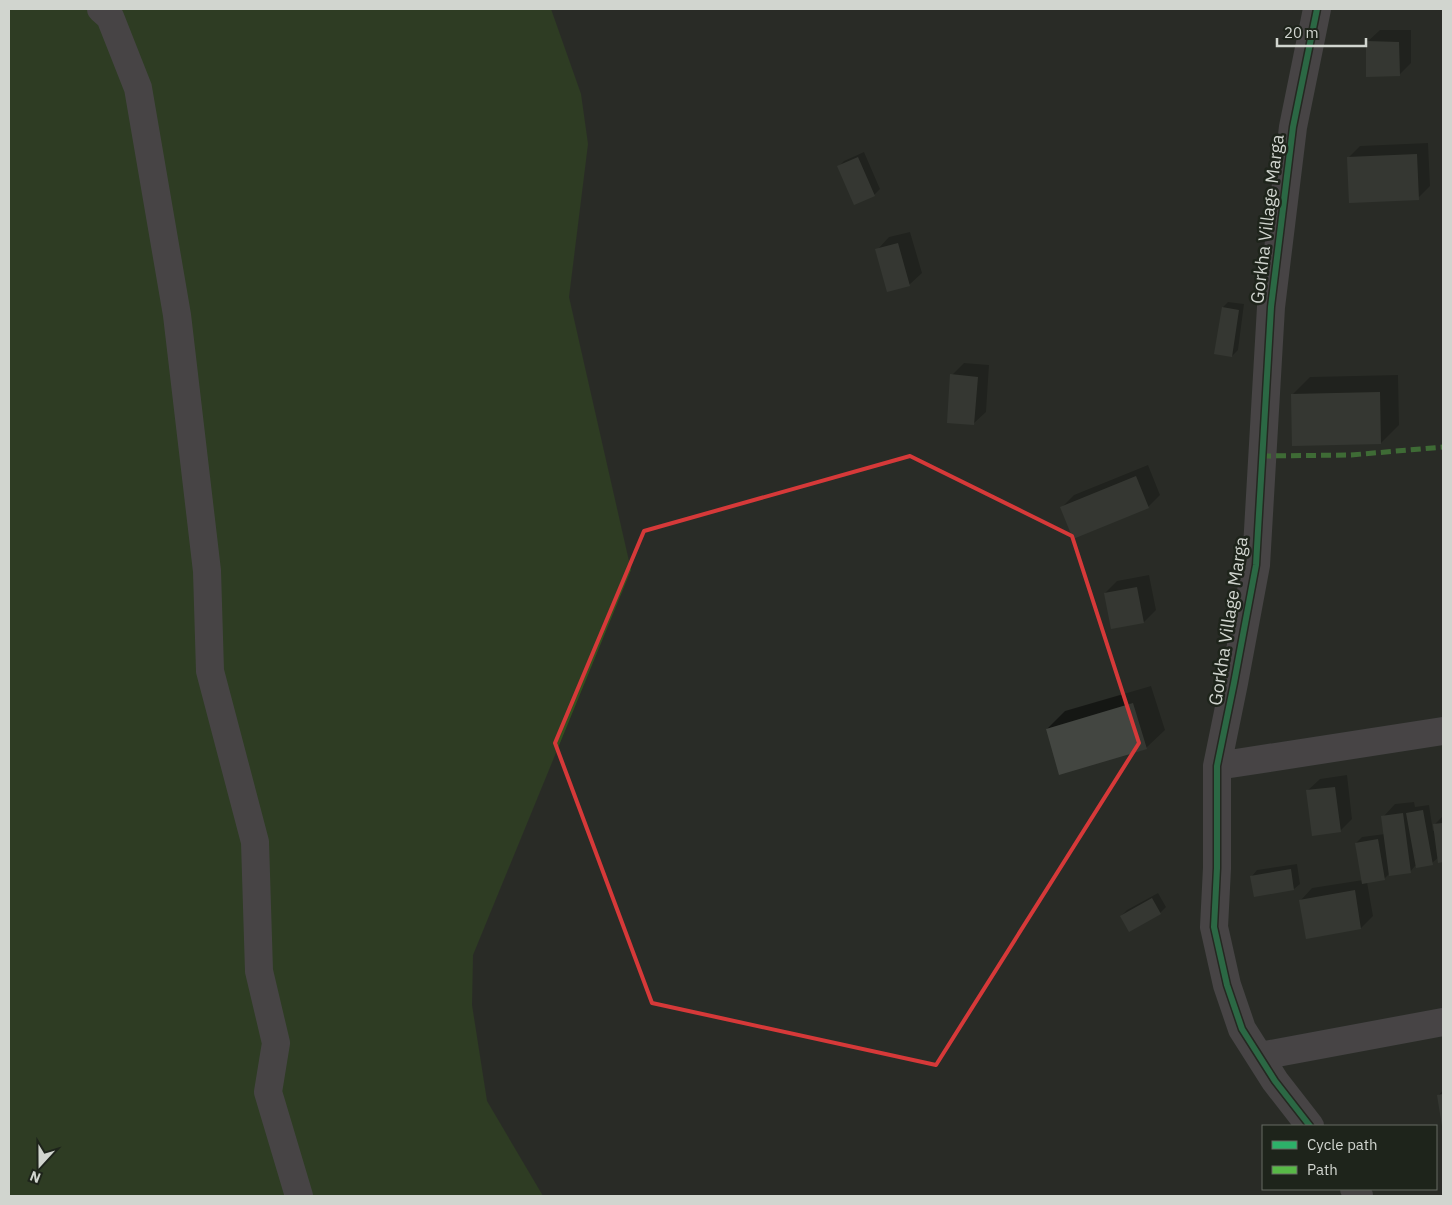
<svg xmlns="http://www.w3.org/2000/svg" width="1452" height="1205" font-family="'IBM Plex Sans',sans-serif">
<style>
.green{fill:#33501f}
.shadow{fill:#0007}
.building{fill:#434641}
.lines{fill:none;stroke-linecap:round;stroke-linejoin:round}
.minor{stroke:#6a636c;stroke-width:28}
.quiet{stroke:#58b947;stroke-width:5;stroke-dasharray:10 5;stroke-linecap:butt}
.cycleway-casing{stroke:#1e241b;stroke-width:9}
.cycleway{stroke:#2db169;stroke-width:6}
.marked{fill:none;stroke:#d63939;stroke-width:4;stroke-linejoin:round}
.labels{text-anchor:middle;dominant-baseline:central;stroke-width:5;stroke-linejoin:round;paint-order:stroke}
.street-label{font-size:18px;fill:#d1d5cf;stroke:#1e241b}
</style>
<rect width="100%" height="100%" fill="#292c27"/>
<!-- green -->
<path class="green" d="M9,9H551L581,94L588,144L569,297L631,570L473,955L472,1005L487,1101L543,1196H9Z"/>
<!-- shadow -->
<path class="shadow" d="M1380,30H1411V63L1399,75L1367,42Z
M1428,143L1430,186L1418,198L1348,158L1360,146Z
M864,152L880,189L874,195L855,203L838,167L844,161Z
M910,232L922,273L909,285L877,250L889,237Z
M1228,302L1244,304L1238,350L1232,356L1223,307Z
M964,363L989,365L986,412L973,424L952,375Z
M1398,375L1399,425L1381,443L1292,395L1310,377Z
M1148,465L1160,495L1148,507L1061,508L1074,495Z
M1149,575L1156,610L1144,622L1112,628L1105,593L1117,581Z
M1151,686L1165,730L1146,748L1047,729L1065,711Z
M1347,775L1352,819L1340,831L1307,791L1320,779Z
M1414,802L1415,807L1429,805L1433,831L1435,830V824L1443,816V861L1440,862L1439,857L1432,863L1415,866L1410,872L1390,873L1384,879L1367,882L1373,916L1361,928L1307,937L1300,901L1312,888L1363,880L1356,843L1362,837L1385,834L1383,817L1395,804Z
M1297,864L1300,884L1294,889L1252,876L1257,870Z
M1158,893L1166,907L1160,913L1121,916L1127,910Z
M1443,1090V1125L1438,1096Z"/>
<!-- building -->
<path class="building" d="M1366,41L1399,42L1400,76L1366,77Z
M1417,154L1419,200L1349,203L1347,157Z
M858,157L875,196L854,205L837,166Z
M898,243L910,286L887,292L875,249Z
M1222,307L1239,310L1232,357L1214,354Z
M950,374L978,377L974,425L947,423Z
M1380,392L1381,444L1292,446L1291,394Z
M1136,476L1149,508L1073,539L1060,507Z
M1137,587L1144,623L1111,629L1104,593Z
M1133,703L1147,749L1059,775L1046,729Z
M1335,787L1341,832L1312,836L1306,790Z
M1423,810L1433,865L1416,868L1406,813Z
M1403,813L1411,873L1389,876L1381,816Z
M1443,823V862L1438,863L1433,824Z
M1378,839L1385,880L1362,884L1355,843Z
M1291,869L1294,890L1254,897L1250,876Z
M1355,890L1361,929L1306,939L1299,900Z
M1152,898L1161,914L1129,932L1120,916Z
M1443,1094V1126H1442L1437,1095Z"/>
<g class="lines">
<!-- minor -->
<path class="minor" d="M101,9L110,17L138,88L177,315L207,571L210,671L255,842L259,971L276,1043L268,1092L299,1196
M1217,766L1443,731
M1260,1056L1443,1022
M1310,1126L1275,1081L1242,1029L1227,985L1214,927L1217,868V766L1234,683L1256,565L1271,307L1293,127L1317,9
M1354,1189L1359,1196"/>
<!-- quiet -->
<path class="quiet" d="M1261,456L1351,455L1443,447"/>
<!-- cycleway casing -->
<g class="cycleway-casing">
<path id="cycleway" d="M1310,1126L1275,1081L1242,1029L1227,985L1214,927L1217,868V766L1234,683L1256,565L1271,307L1293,127L1317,9"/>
</g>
<!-- cycleway -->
<use href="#cycleway" class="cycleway"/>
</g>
<!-- marked area -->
<path d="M0 0H1452V1205H0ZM910,456L1072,536L1139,743L936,1065L652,1003L555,743L644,531Z" fill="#292c27" fill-opacity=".55" fill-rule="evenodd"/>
<path class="marked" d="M910,456L1072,536L1139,743L936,1065L652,1003L555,743L644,531Z"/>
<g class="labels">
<!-- street labels -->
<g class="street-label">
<text transform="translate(1267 219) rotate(-83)">Gorkha Village Marga</text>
<text transform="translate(1228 621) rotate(-81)">Gorkha Village Marga</text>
</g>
</g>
<!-- border -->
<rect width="1452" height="1205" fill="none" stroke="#d1d5cf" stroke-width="20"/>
<!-- legend -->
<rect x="1262" y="1125" width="175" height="65" fill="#1e241b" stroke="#666b63"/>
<rect x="1272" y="1141" width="25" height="8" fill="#2db169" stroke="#666b63"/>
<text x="1307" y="1150" font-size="15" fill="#d1d5cf">Cycle path</text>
<rect x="1272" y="1166" width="25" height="8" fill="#58b947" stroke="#666b63"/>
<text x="1307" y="1175" font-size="15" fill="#d1d5cf">Path</text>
<!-- north arrow -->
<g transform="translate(40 1165) rotate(201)" stroke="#1e241b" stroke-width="4" paint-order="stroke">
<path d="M0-4L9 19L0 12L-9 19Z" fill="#d1d5cf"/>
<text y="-8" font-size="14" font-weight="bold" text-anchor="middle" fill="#d1d5cf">N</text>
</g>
<!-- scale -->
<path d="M1277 38v8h89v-8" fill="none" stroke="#d1d5cf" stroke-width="2.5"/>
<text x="1284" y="38" font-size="15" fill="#d1d5cf" stroke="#1e241b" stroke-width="4" paint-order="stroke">20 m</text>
</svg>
